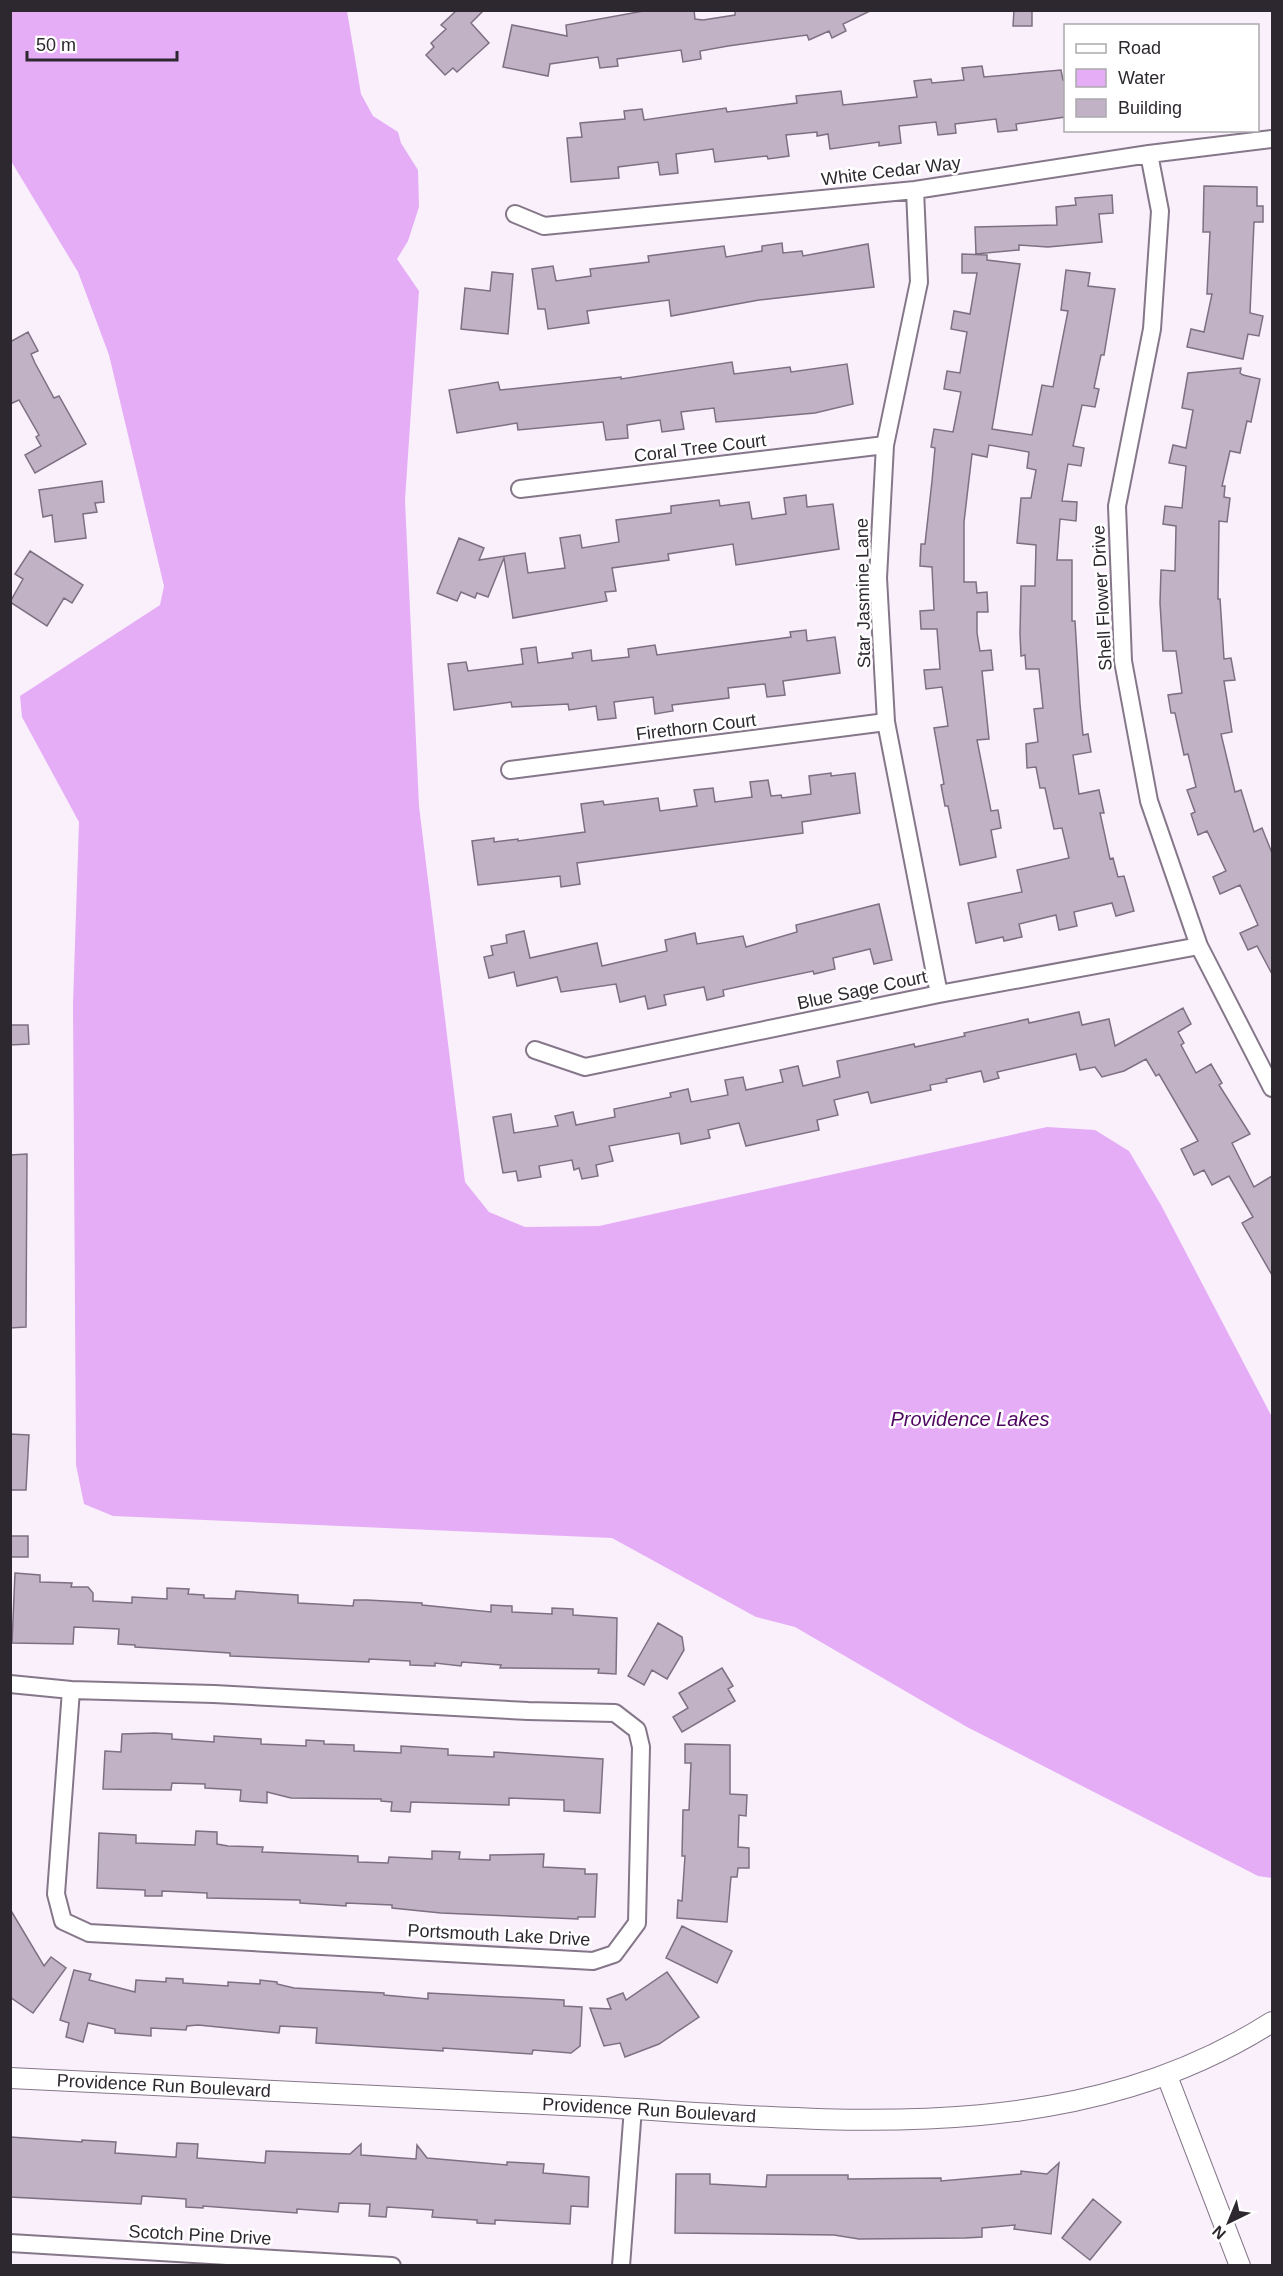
<svg xmlns="http://www.w3.org/2000/svg" width="1283" height="2276" font-family="Helvetica,sans-serif">
<style>
.water{fill:#e6adf7}
.building{fill:#c1b2c6;stroke:#7e7082;stroke-width:1.5}
.lines{fill:none;stroke-linecap:round;stroke-linejoin:round}
.minor-casing{stroke:#857789;stroke-width:20}
.tertiary-casing{stroke:#857789;stroke-width:22}
.minor{stroke:#fff;stroke-width:16}
.tertiary{stroke:#fff;stroke-width:20}
.labels{text-anchor:middle;dominant-baseline:central;stroke-width:5;stroke-linejoin:round;paint-order:stroke}
.street-label{font-size:18px;fill:#2d282f;stroke:#fff}
.water-label{font-size:20px;font-style:italic;fill:#4f0661;stroke:#fff}
</style>
<rect width="100%" height="100%" fill="#f9f0fc"/>
<!-- water -->
<path class="water" d="M10,11H347L361,94L373,116L398,132L401,143L418,170L419,207L408,241L397,259L419,291L405,500L419,806L465,1182L489,1212L525,1227L599,1226L1047,1127L1095,1130L1129,1151L1161,1205L1272,1417V1878L1258,1876L967,1727L795,1627L756,1617L612,1538L113,1516L84,1504L76,1465L73,1004L79,822L22,717L20,696L160,605L164,586L109,355L78,272L11,161Z"/>
<!-- building -->
<path class="building" d="M457,10H484L471,23L489,43L457,72L453,68L445,75L426,55L434,47L431,43L446,29L441,25Z
M649,10H694L695,19L703,20L735,15V10H872L843,24L846,31L832,38L829,31L809,40L807,35L728,46L700,51L701,59L683,62L681,50L617,59L618,66L600,68L598,57L550,64L548,76L503,67L512,25L567,36L566,25Z
M1014,10H1032V26H1013Z
M982,66L984,77L1061,70L1063,80H1065V117L1016,124L1017,130L998,132L996,119L955,124L956,133L938,135L936,122L899,126L901,143L879,146V142L830,149L828,134L817,136V132L786,135L789,156L768,159L767,156L715,162L713,149L676,154L678,173L660,175L658,162L618,167L619,178L571,182L567,138L582,137L580,123L625,119L624,111L642,109L644,120L726,108L727,112L797,103L796,96L841,91L843,105L917,97L914,81L931,79L932,83L964,80L962,68Z
M1204,186L1257,187V206H1263V222H1254L1250,313L1263,316L1259,336L1248,334L1243,359L1187,347L1191,329L1204,332L1212,294H1207L1210,232H1203Z
M1112,195L1113,213L1099,214L1102,242L1048,247L1019,245V250L976,254L975,227L1057,225L1056,207L1076,205L1075,198Z
M782,243L783,253L802,251L803,256L868,244L874,287L759,300L671,316L669,300L587,311L589,323L548,329L545,309H538L532,269L553,266L556,281L591,276L590,269L649,262L648,256L724,246L726,257L762,251V246Z
M962,254L987,255V260L1020,264L992,429L1032,435L1042,385L1053,387L1068,311L1061,310L1066,270L1090,273L1088,286L1115,289L1104,355H1101L1094,388L1099,389L1095,407L1082,405L1073,446L1084,448L1081,466L1068,464L1062,501L1077,502L1076,521L1060,519L1057,560H1072V621H1075L1080,704L1083,735L1088,734L1091,752L1073,755L1079,794L1099,790L1104,813H1100L1110,859L1113,858L1118,877L1124,876L1134,911L1116,916L1112,903L1074,912L1077,926L1059,930L1056,915L1019,924L1022,937L1004,941L1003,937L976,943L968,903L1022,892L1017,870L1069,858L1062,828L1054,829L1045,788H1040L1036,767L1027,768L1026,744L1038,742L1034,709L1043,708L1039,669H1026L1025,655L1021,656L1020,634L1021,586H1035L1036,545L1017,543L1021,498H1031L1036,470L1027,468L1029,452L989,445L987,457L972,454L964,522V582H976L977,593L987,592L988,612H977V633L980,651L991,650L993,670L982,671L989,739L977,740L991,811L998,810L1001,828L991,830L996,857L960,865L948,806H945L941,785L944,784L934,728L948,726L942,687L926,689L924,670L940,669L937,629H921L920,611L934,610L932,567L920,566L921,544H925L932,481L935,448L931,447L934,429L953,432L961,392L944,389L947,371L960,373L967,332L951,329L954,311L970,314L977,273H962Z
M492,272L513,274L508,334L461,329L465,288L490,291Z
M28,332L38,351L31,354L35,363L54,398L59,396L86,444L35,473L25,455L41,446L36,437L39,435L19,400L10,404V342Z
M732,362L734,374L790,367L791,372L847,364L853,404L815,413L716,422L714,408L681,412L684,429L662,432L660,420L627,425L628,438L606,440L603,422L518,430L517,423L457,433L449,390L498,382L500,390L621,377V379Z
M1241,368L1240,373L1243,375L1260,379L1251,422L1247,421L1240,453L1230,451L1222,486H1225L1224,497L1230,498L1227,522L1219,521L1218,599H1220L1224,659L1231,658L1235,680L1224,681L1232,732L1221,734L1235,792L1241,790L1254,832L1262,828L1272,853V974L1257,946L1248,950L1240,933L1258,925L1240,885L1220,894L1213,877L1226,871L1207,831L1198,835L1191,814L1195,812L1187,790L1196,787L1188,754L1184,755L1175,713H1171L1168,695L1182,693L1176,651H1163L1160,603L1161,570L1175,571L1176,526L1163,524L1165,506L1182,508L1186,466L1169,463L1173,445L1186,448L1193,410L1182,408L1188,373Z
M102,481L104,502L95,503L97,512L83,514L86,538L55,542L52,515L43,517L39,490Z
M806,495L807,507L833,504L839,549L736,565L733,544L668,554L669,560L612,568L616,591L605,592L607,601L513,618L504,558L488,597L477,593L475,598L461,592L457,601L437,593L459,538L484,548L479,560L525,553L528,573L565,568L560,538L580,535L582,548L619,542L616,520L671,513V506L719,500L720,506L749,502L752,519L786,514L784,498Z
M30,551L83,585L72,603L64,598L47,626L10,602L23,579L15,574Z
M806,630L807,641L835,637L840,673L783,681L785,695L767,697L765,684L728,688L729,698L672,705L673,711L655,714L653,697L614,702L616,718L598,720L596,706L569,710L568,704L512,707L511,702L454,710L448,664L466,662L468,671L523,664L521,649L536,647L538,663L573,658L572,653L591,650L592,661L629,657L628,649L655,645L657,655L791,637L790,632Z
M831,773V776L855,773L860,813L802,822L803,833L577,863L580,884L561,887L560,876L478,885L472,841L494,838V842L518,839V841L585,832L581,804L603,801L604,805L658,798L660,811L697,806L694,790L713,788L715,802L752,797L750,782L768,780L771,796L781,795L782,798L811,794L809,776Z
M879,904L892,960L874,964L870,949L833,958L835,969L814,974L813,971L723,990L724,996L707,1000L704,987L664,995L666,1005L648,1009L645,996L620,1002L616,984L561,992L557,977L517,986L514,972L489,978L484,957L493,955L491,946L507,943L506,935L524,931L530,958L597,943L602,966L667,951L665,940L695,933L697,944L743,936L746,947L797,932L796,925Z
M1183,1008L1191,1024L1178,1032L1184,1043L1181,1045L1196,1073L1211,1064L1222,1083L1219,1085L1250,1134L1232,1143L1254,1187L1272,1176V1275L1242,1223L1253,1217L1229,1176L1212,1185L1204,1170L1194,1175L1181,1149L1198,1141L1159,1074L1156,1076L1146,1059L1124,1071L1102,1077L1095,1067L1080,1070L1076,1054L997,1072L999,1078L984,1082L981,1071L946,1079L947,1082L930,1085L931,1090L871,1103L868,1092L834,1100L838,1115L817,1120L819,1130L746,1146L739,1123L708,1130L710,1138L681,1144L679,1133L609,1146L613,1161L596,1165L598,1176L582,1179L579,1168L574,1170L572,1160L539,1166L541,1177L518,1181L516,1171L503,1173L493,1117L511,1114L514,1133L558,1126L555,1116L573,1112L576,1125L615,1117L614,1109L671,1097L670,1093L688,1089L691,1102L728,1095L725,1080L743,1077L746,1090L783,1082L780,1070L798,1066L803,1086L840,1077L837,1061L914,1044L915,1047L965,1036L964,1033L1028,1019L1029,1023L1079,1012L1082,1025L1109,1019L1115,1046Z
M10,1025H28L29,1044L10,1045Z
M27,1154L26,1327L10,1328V1155Z
M10,1434L29,1435L26,1490H10Z
M10,1536H28V1557H10Z
M15,1573L40,1575V1582L72,1583L71,1587H88L93,1593V1601L132,1603V1597L167,1599V1588L189,1589L188,1594L204,1595V1598L235,1599L236,1591L298,1595V1603L353,1606L354,1600H367L422,1603V1605L491,1612V1605L512,1606V1612L552,1614V1608L573,1609V1615L617,1618L616,1674L598,1673L599,1669L500,1668L501,1665L462,1662L461,1666L435,1663V1666L410,1665V1661L369,1659V1662L230,1656V1653L135,1647V1645L118,1644L119,1629L74,1627L73,1644L12,1643Z
M658,1623L682,1637L684,1650L667,1679L652,1670L644,1685L628,1676Z
M722,1668L733,1686L728,1689L735,1701L682,1732L673,1717L688,1708L679,1693Z
M155,1733L172,1734V1739L214,1742V1736L261,1739V1744L306,1746V1740L324,1741V1744L354,1745V1751L401,1753V1746L448,1749V1755L494,1757V1752L603,1759L600,1813L564,1811V1800L509,1798V1805L411,1802L410,1812L391,1811L392,1802L381,1801V1799L291,1798L267,1792V1803L240,1801L241,1790L205,1788V1784L172,1783L171,1790L103,1789L105,1751L121,1752L122,1734Z
M685,1744L730,1745V1794L747,1795L746,1816L739,1815L738,1847L749,1848V1868H738L737,1877H731L727,1922L677,1918L678,1900L682,1901L685,1856H682L683,1810H689L691,1763H685Z
M196,1831L217,1832V1844L228,1846L263,1847L262,1852L358,1856V1862L388,1863L389,1857L432,1859V1851L460,1852L459,1859L490,1860V1855L544,1854L543,1867L585,1869V1874H597L595,1917H578V1919L441,1913L392,1908V1905L346,1903V1906L300,1903V1900L207,1898V1893L162,1891V1896H145V1890L97,1888L99,1833L136,1835V1843L195,1845Z
M10,1909L44,1966L51,1957L66,1968L33,2013L10,1997Z
M682,1926L732,1951L717,1983L666,1958Z
M74,1970L91,1974L89,1980L135,1992L136,1980L166,1982V1978L183,1979V1983L228,1986V1982L260,1984V1980L277,1982V1984L294,1988L384,1993V1995L428,1999V1993L564,2000V2006L582,2007L580,2046L571,2053L533,2050L532,2054L443,2048V2051L316,2043L317,2028L280,2026L279,2033L198,2025L187,2026L186,2030L151,2028V2036L115,2033V2029L88,2023L83,2042L66,2037L69,2023L60,2020Z
M667,1972L699,2017L659,2044L625,2057L620,2043L604,2046L590,2008L611,2009L607,1999L623,1993L626,2000Z
M10,2137L82,2142V2140L116,2142L115,2153L173,2157H176L177,2143L198,2144L197,2158L265,2163L266,2151L350,2154L361,2144V2155L416,2159L417,2145L427,2158L507,2165V2162L544,2164L543,2173L589,2177L588,2207L571,2206L570,2224L495,2220V2224L477,2223V2220L432,2217L433,2210L387,2207L386,2217L369,2216L370,2204L339,2203L338,2212L297,2209V2213L203,2206V2208L186,2207V2199L142,2196L141,2204L10,2197Z
M1059,2163L1051,2234L1014,2229L1015,2225L982,2228V2237L965,2238L859,2239L834,2235L675,2233L676,2174H710V2184L766,2187L767,2175H848V2179L941,2178V2181L1021,2174V2171L1047,2174Z
M1093,2199L1121,2222L1090,2260L1062,2238Z"/>
<g class="lines">
<!-- minor casing -->
<g class="minor-casing">
<path id="minor" d="M1149,154L1160,211L1152,329L1117,506L1123,661L1149,801L1199,946L1272,1088
M915,190L919,282L885,445L878,578L886,722L939,994
M515,214L544,226L915,190L1149,154L1272,139
M520,489L885,445
M510,770L886,722
M535,1050L585,1067L939,994L1199,946
M10,1684L71,1690
M71,1690L214,1694L528,1711L615,1713L637,1730L641,1747L637,1923L614,1954L593,1961L89,1933L63,1921L56,1894Z
M10,2243L392,2266
M621,2266L633,2108"/>
</g>
<!-- tertiary casing -->
<g class="tertiary-casing">
<g id="tertiary">
<path d="M1167,2076L1240,2266"/>
<path id="s1" d="M10,2078C195,2087 379,2097 563,2105C803,2116 1058,2158 1272,2022"/>
</g>
</g>
<!-- minor -->
<use href="#minor" class="minor"/>
<!-- tertiary -->
<use href="#tertiary" class="tertiary"/>
</g>
<g class="labels">
<!-- street labels -->
<g class="street-label">
<text transform="translate(891 171) rotate(-7)">White Cedar Way</text>
<text transform="translate(700 448) rotate(-7)">Coral Tree Court</text>
<text transform="translate(863 593) rotate(-91)">Star Jasmine Lane</text>
<text transform="translate(1102 598) rotate(-93)">Shell Flower Drive</text>
<text transform="translate(696 727) rotate(-7)">Firethorn Court</text>
<text transform="translate(862 990) rotate(-12)">Blue Sage Court</text>
<text transform="translate(499 1935) rotate(3)">Portsmouth Lake Drive</text>
<text stroke="none"><textPath href="#s1" startOffset="154">Providence Run Boulevard</textPath></text>
<text stroke="none"><textPath href="#s1" startOffset="640">Providence Run Boulevard</textPath></text>
<text transform="translate(200 2235) rotate(3)">Scotch Pine Drive</text>
</g>
<!-- water labels -->
<g class="water-label">
<text x="970" y="1419">Providence Lakes</text>
</g>
</g>
<!-- border -->
<rect width="1283" height="2276" fill="none" stroke="#2d282f" stroke-width="24"/>
<!-- legend -->
<rect x="1064" y="24" width="195" height="108" fill="#ffffff" stroke="#aba9ac" stroke-width="1.5"/>
<rect x="1076" y="44" width="30" height="9" fill="#ffffff" stroke="#aba9ac" stroke-width="1.5"/>
<text x="1118" y="54" font-size="18" fill="#2d282f">Road</text>
<rect x="1076" y="69" width="30" height="18" fill="#e6adf7" stroke="#aba9ac" stroke-width="1.5"/>
<text x="1118" y="84" font-size="18" fill="#2d282f">Water</text>
<rect x="1076" y="99" width="30" height="18" fill="#c1b2c6" stroke="#aba9ac" stroke-width="1.5"/>
<text x="1118" y="114" font-size="18" fill="#2d282f">Building</text>
<!-- north arrow -->
<g transform="translate(1229 2222) rotate(223)" stroke="#ffffff" stroke-width="4.5" paint-order="stroke">
<path d="M0-4.5L10 22L0 15L-10 22Z" fill="#2d282f"/>
<text y="-9" font-size="16" font-weight="bold" text-anchor="middle" fill="#2d282f">N</text>
</g>
<!-- scale -->
<path d="M27 51v9h150v-9" fill="none" stroke="#2d282f" stroke-width="3"/>
<text x="36" y="51" font-size="18" fill="#2d282f" stroke="#ffffff" stroke-width="4.5" paint-order="stroke">50 m</text>
</svg>
